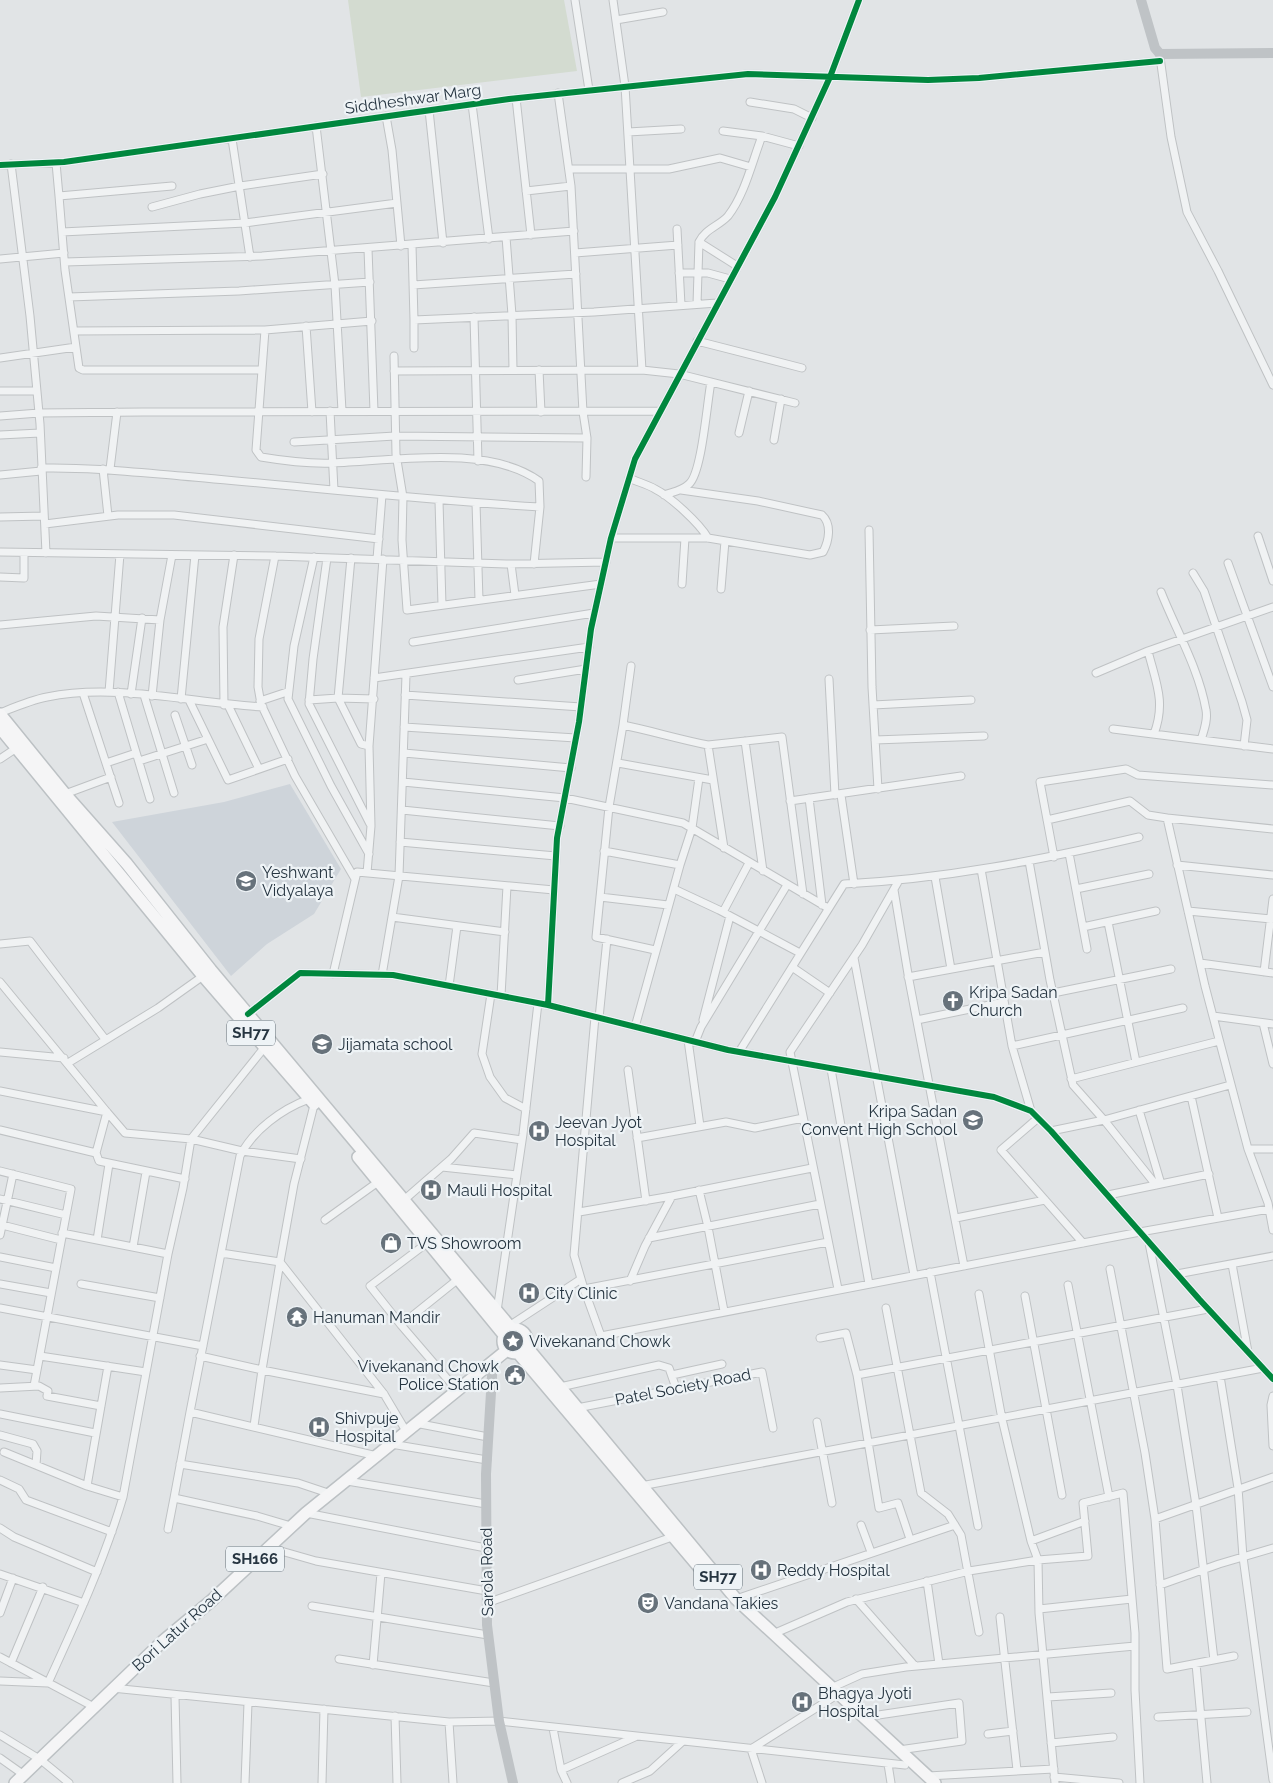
<svg xmlns="http://www.w3.org/2000/svg" width="1273" height="1783" font-family="Raleway,sans-serif">
<style>
.built{fill:#ced4da}
.green{fill:#d3dbd0}
.lines{fill:none;stroke-linecap:round;stroke-linejoin:round}
.street-casing{stroke:#bfc2c4;stroke-width:9}
.primary-casing{stroke:#bcc1c4;stroke-width:14}
.street{stroke:#f0f2f3;stroke-width:7}
.secondary{stroke:#bfc3c6;stroke-width:10}
.primary{stroke:#f5f5f6;stroke-width:11}
.cycleway-casing{stroke:#eef3f6;stroke-width:9}
.cycleway{stroke:#00873e;stroke-width:6}
.labels{text-anchor:middle;dominant-baseline:central;stroke-width:4.5;stroke-linejoin:round;paint-order:stroke}
.shield{fill:#eef3f6;stroke:#626e77;stroke-width:1}
.shield-label{font-size:15px;font-weight:bold;fill:#263541}
.street-label{font-size:16px;fill:#263541;stroke:#eef3f6}
.poi-label{font-size:16px;fill:#263541;stroke:#eef3f6;text-anchor:start}
</style>
<rect width="100%" height="100%" fill="#e1e4e6"/>
<!-- built -->
<path class="built" d="M290,784L341,869L314,914L267,944L231,976L112,822L224,802Z"/>
<!-- green -->
<path class="green" d="M348,0H564L577,71L361,97Z"/>
<g class="lines">
<!-- street casing -->
<g class="street-casing">
<path id="street" d="M575,0L589,90
M616,20L663,12
M1160,57L1171,137L1187,212L1218,271L1273,385
M558,93L571,186L583,412L587,438L586,477
M516,98L531,235
M750,102L794,109L812,118
M472,104L489,239
M429,110L443,243
M386,116L392,150L401,246
M316,126L335,285L342,411
M723,131L762,136
M628,132L681,129
M232,139L250,257
M56,163L59,196
M11,164L30,316L40,424L46,553
M0,165L64,162L509,99L748,74L928,80L979,78L1160,61
M569,169H669L720,158L751,167
M172,186L59,196L65,270L79,368L83,370H261
M526,191L571,186
M152,207L200,194L240,186L323,174
M677,229L681,305
M62,232L245,223L397,203
M506,237L512,315L513,370
M699,242L737,266
M412,245L414,320L594,312L717,303
M368,249L374,411
M575,253L678,245
M0,259L64,253
M65,262L262,256L574,231
M679,273H708L730,279
M413,285L576,274
M69,297L239,291L370,282
M697,304L699,242C705,229 719,226 728,216C745,194 752,162 762,136L799,146
M474,317L478,461
M414,320V348
M306,326L312,412
M265,330L256,450L261,457C285,461 309,464 333,463C393,461 488,444 539,481L540,507
M74,331L265,330L372,321
M697,341L802,368
M394,356L396,454L403,497L402,540L407,610L601,584
M0,358L76,347
M539,370L541,412
M642,370L679,374L795,403
M394,371L642,370L625,86L613,0
M0,391H37
M330,411L334,490
M0,416L39,413L143,412L660,411
M739,433L749,391
M0,435L40,433
M774,440L781,399
M294,442L395,436L587,438
M41,468C88,467 134,472 181,476C300,486 420,500 540,507L534,564
M103,469L108,516
M110,469L117,412
M0,475L41,471
M629,478C637,482 647,484 655,489C671,497 699,523 708,538
M664,495C672,492 682,491 689,484C702,473 707,402 711,382
M439,501L442,605
M476,503L479,600
M0,517L44,516
M45,524L118,515H174L379,539
M869,530L872,687L878,789
M1258,536L1273,581
M611,538H708L810,555L823,552C829,541 832,524 822,515L758,501L681,490
M0,552L275,556L506,564L606,562
M275,556L259,639L258,687L261,704L295,776L355,879
M314,557L294,646L288,699L331,786L369,854
M327,558L313,659L309,704L370,824
M351,558L338,698L361,744L369,746
M377,559L382,495
M1228,563L1273,687
M511,564L515,595
M1193,573L1204,591L1242,702L1247,720L1244,746
M0,577L24,578V553
M682,584L685,538
M721,589L725,541
M1161,592C1176,630 1199,669 1206,710C1208,720 1204,730 1201,740
M0,625L96,616L160,620
M870,630L954,626
M413,642L594,613
M1148,651C1156,683 1166,702 1154,734
M1096,673L1148,651L1273,607
M374,678L589,647
M829,679L835,795
M518,680L586,669
M109,692L120,554
M118,692L150,799
M83,693L119,803
M131,694L142,618
M144,695L174,793
M405,695L581,707
M152,696L160,620L172,555
M181,699L195,555
M189,700L228,780L288,759
M309,700L338,698L374,699
M260,701L287,692
M224,705L223,627L234,555
M228,705L259,769
M873,705L971,700
M0,713C15,707 31,700 47,697C115,683 193,703 263,707
M175,715L192,765
M623,725L631,666
M404,727L576,738
M1113,729L1273,749
M875,740L984,736
M745,741L763,871
M708,745L782,737L803,894
M404,753L571,768
M0,759L18,747
M139,761L208,739
M106,763L136,753
M618,763L713,780
M403,782L565,798L683,823L828,908
M65,794L111,777
M841,795L854,884
M809,798L822,905
M790,801L961,776
M402,810L560,826
M1047,820L1130,801L1148,815L1167,818
M1273,829L1167,818L1205,986L1248,1149H1273
M400,842L556,856
M604,851L680,865
M1069,853L1087,949
M1054,857L1040,782L1126,769L1138,775L1273,785
M1029,861L1050,980L1073,1085L1104,1120L1156,1185
M1177,865L1273,875
M981,869L1012,1046L1031,1111
M367,873L371,826L369,746L383,559
M935,877L951,969
M674,889L719,910L800,953
M1076,889L1149,874
M894,890L909,980L964,1266
M600,897L668,905
M1188,911L1271,919
M723,912L749,863
M392,917L505,932
M1108,922L1136,1062
M1083,927L1156,911
M0,944L30,941L105,1039
M655,950L596,937L609,807L623,725C652,731 678,739 708,745L724,848
M854,958L914,1275
M1200,963L1273,973
M792,967L830,993
M1264,972L1273,899
M333,974L357,872L554,890
M382,975L399,876L406,675
M908,977L1045,952
M0,982L107,1112
M449,986L457,926
M1053,993L1171,969
M491,994L482,1054L490,1077L505,1098L526,1109
M501,996L507,886
M548,1005L557,838L579,722L591,629L611,538L635,459L775,197L830,77L859,0
M248,1014L300,973L393,975L548,1005L728,1050L994,1097L1031,1111L1051,1131L1199,1299L1273,1379
M1213,1016L1273,1024
M599,1018L607,939
M703,1020L730,916
M917,1020L1004,1002
M1263,1023L1273,1064
M635,1027L680,865L692,828L699,778
M688,1040L700,1126
M695,1042L701,1027L787,885
M1012,1046L1183,1008
M0,1052L64,1058
M739,1052L844,884C944,879 1041,860 1139,837
M68,1063L158,1008L203,976
M831,1069L869,1284
M628,1070L646,1201
M1071,1079L1219,1041
M0,1091L107,1112
M1191,1096L1218,1218
M309,1099C282,1109 253,1130 240,1156L190,1412L377,1456
M314,1105L294,1184L280,1262L384,1394L406,1431
M1139,1110L1161,1184
M1038,1118L1001,1150L1083,1243
M0,1130L96,1153L107,1112L125,1133L191,1139L242,1151L301,1159
M1051,1131L1104,1120L1230,1085
M637,1138L726,1122L755,1128L803,1118
M1248,1149L1268,1203L1273,1230
M96,1153L99,1161L185,1179
M442,1167L517,1175
M0,1171L71,1189L34,1386
M699,1190L708,1227L724,1311
M1108,1195L1209,1174
M0,1199L66,1215
M404,1200L451,1159L474,1133L522,1140
M579,1212L672,1196
M956,1218L1045,1200
M325,1220L378,1182
M2,1225L61,1240
M62,1233L168,1254
M0,1235L13,1174
M649,1238L820,1204
M97,1240L109,1164
M828,1242L584,1289L601,1336L1140,1232L1269,1209
M1149,1243L1177,1385L1196,1505L1214,1660
M133,1247L146,1172
M221,1253L280,1262L262,1370L384,1394
M0,1257L56,1268
M1232,1264L1248,1352
M1110,1269L1145,1453L1155,1519L1167,1669L1234,1656
M930,1272L978,1526
M1177,1274L1273,1256
M630,1281L645,1246L672,1196L812,1168
M0,1284L51,1293
M81,1284L160,1298
M1068,1285L1109,1497
M584,1289L574,1255L595,1017
M838,1289L790,1052L862,945L898,882
M1025,1296L1062,1495
M0,1308L203,1346
M886,1308L921,1493L948,1514L961,1535L979,1632
M497,1311L523,1134L538,1003
M401,1325L370,1286L427,1243
M509,1326L581,1279
M820,1338L846,1333L857,1375L879,1508L898,1503L910,1539
M40,1356L146,1372
M200,1356L262,1370L254,1426
M0,1365L37,1370
M672,1375L722,1364
M857,1375L1208,1309
M1220,1376L1238,1488L1243,1557L1273,1780
M560,1387L659,1365L669,1368L676,1388
M0,1388L39,1386L48,1391L47,1396L101,1406
M456,1389L401,1325L457,1280
M1273,1396L1271,1405L1273,1446
M577,1408L762,1372L773,1428
M190,1412L174,1498L257,1516L291,1526
M0,1414L95,1433
M817,1422L832,1503
M415,1423L488,1437
M0,1435L33,1444L37,1451L36,1465
M391,1444L487,1460
M4,1452L87,1486L123,1497
M180,1464L298,1483L331,1494
M0,1480L19,1489L26,1500L112,1532
M347,1481L486,1504
M87,1486L108,1366
M641,1486L1263,1368
M306,1513L486,1548
M1155,1519L1273,1477
M861,1525L871,1552
M0,1528L14,1537L97,1572
M168,1529L174,1498
M1031,1541L1085,1521
M267,1547L316,1561L487,1591
M0,1574L84,1603
M927,1581L939,1664
M1160,1585L1219,1564L1273,1548
M736,1599L955,1525
M856,1599L915,1666
M487,1603L672,1537
M312,1606L488,1635
M1039,1609L1132,1599
M0,1613L13,1578
M1000,1617L1017,1770
M773,1634L847,1602L969,1571L1038,1560L1031,1541L1002,1419L979,1294
M0,1657L94,1707
M339,1659L494,1683
M11,1663L43,1587
M1196,1664L1207,1783
M373,1665L381,1573
M0,1681L48,1683C76,1622 104,1561 123,1497L168,1254L183,1188L191,1139L264,1048
M112,1688L449,1722L499,1721L905,1765
M831,1688L862,1674L906,1667L1135,1646
M175,1696L177,1783
M1048,1697L1111,1693
M395,1716L397,1783
M865,1717L959,1703L962,1741L899,1750
M1158,1717L1247,1712
M449,1722L453,1783
M553,1728L561,1770L567,1783
M988,1734L1013,1731
M0,1735L41,1760L69,1783
M1051,1743L1113,1737
M0,1758L24,1775
M888,1764L891,1783
M561,1770L635,1737
M928,1776L1054,1769
M1054,1777L1119,1783
M245,1783L248,1703
M322,1783L324,1709
M622,1783L650,1771L682,1742
M762,1783L751,1749L832,1698
M1055,1783L1039,1613L1038,1560L1088,1556L1083,1503L1123,1493L1135,1633V1690L1140,1783"/>
</g>
<!-- primary casing -->
<g class="primary-casing">
<path id="primary" d="M0,714L65,794L127,864L211,970L512,1329
M0,728L203,976L314,1104
M358,1157L504,1335
M503 1341a12 12 0 1 1 24 0a12 12 0 1 1-24 0Z
M526,1346L736,1599L935,1783
M518,1353L709,1579
M15,1783L163,1641L211,1601L306,1513L507,1350"/>
</g>
<!-- street -->
<use href="#street" class="street"/>
<!-- secondary -->
<path class="secondary" d="M1141,0L1155,48L1160,54L1273,53
M493,1360L486,1474L487,1625L499,1721L513,1783"/>
<!-- primary -->
<use href="#primary" class="primary"/>
<!-- cycleway casing -->
<g class="cycleway-casing">
<path id="cycleway" d="M0,165L64,162L509,99L748,74L928,80L979,78L1160,61
M548,1005L557,838L579,722L591,629L611,538L635,459L775,197L830,77L859,0
M248,1014L300,973L393,975L548,1005L728,1050L994,1097L1031,1111L1051,1131L1199,1299L1273,1379"/>
</g>
<!-- cycleway -->
<use href="#cycleway" class="cycleway"/>
</g>
<!-- icons -->
<defs>
<g id="school-disc" transform="scale(1.125)"><circle r="9.5" fill="#67727b" stroke="#eef3f6"/><path d="M0-5L7-2L0 1L-7-2ZM-4 1L0 2.5L4 1V4Q0 6-4 4Z" fill="#fff"/></g>
<g id="church-disc" transform="scale(1.125)"><circle r="9.5" fill="#67727b" stroke="#eef3f6"/><path d="M-1.2-6h2.4v3.5h3.3v2.4h-3.3V6h-2.4V-.1h-3.3v-2.4h3.3Z" fill="#fff"/></g>
<g id="hospital-disc" transform="scale(1.125)"><circle r="9.5" fill="#67727b" stroke="#eef3f6"/><path d="M-5-5h3v3.5h4V-5h3V5h-3V1.5h-4V5h-3Z" fill="#fff"/></g>
<g id="shop-disc" transform="scale(1.125)"><circle r="9.5" fill="#67727b" stroke="#eef3f6"/><path d="M-5-2.5h2.3a2.7 3.5 0 0 1 5.4 0H5L5.5 6h-11ZM-1.5-2.5h3a1.5 2.3 0 0 0-3 0Z" fill="#fff"/></g>
<g id="temple-disc" transform="scale(1.125)"><circle r="9.5" fill="#67727b" stroke="#eef3f6"/><path d="M0-6L5-2H3V0L6.5 2.5H4V6H1.5V3h-3V6H-4V2.5H-6.5L-3 0V-2H-5Z" fill="#fff"/></g>
<g id="sight-disc" transform="scale(1.125)"><circle r="9.5" fill="#67727b" stroke="#eef3f6"/><path d="M0-6L1.8-2.2L6-1.7L2.9 1.2L3.7 5.4L0 3.3L-3.7 5.4L-2.9 1.2L-6-1.7L-1.8-2.2Z" fill="#fff"/></g>
<g id="civic-disc" transform="scale(1.125)"><circle r="9.5" fill="#67727b" stroke="#eef3f6"/><path d="M-.6-6.5H3V-4.5H.6V-3L4-1V1h2V6H-6V1h2V-1L-.6-3ZM-1.2 2.5V6h2.4V2.5Z" fill="#fff"/></g>
<g id="theatre-disc" transform="scale(1.125)"><circle r="9.5" fill="#67727b" stroke="#eef3f6"/><path d="M-5-5.5Q0-4 5-5.5V0Q5 5 0 6Q-5 5-5 0ZM-3.3-2.5H-1v1.5H-3.3ZM1-2.5H3.3v1.5H1ZM-2.8 1Q0 5.5 2.8 1Z" fill="#fff"/></g>
</defs>
<g fill-rule="evenodd">
<use href="#school-disc" x="246" y="881"/>
<use href="#church-disc" x="953" y="1001"/>
<use href="#school-disc" x="322" y="1044"/>
<use href="#school-disc" x="973" y="1120"/>
<use href="#hospital-disc" x="539" y="1131"/>
<use href="#hospital-disc" x="431" y="1190"/>
<use href="#shop-disc" x="391" y="1243"/>
<use href="#hospital-disc" x="529" y="1293"/>
<use href="#temple-disc" x="297" y="1317"/>
<use href="#sight-disc" x="513" y="1341"/>
<use href="#civic-disc" x="515" y="1375"/>
<use href="#hospital-disc" x="319" y="1427"/>
<use href="#hospital-disc" x="761" y="1570"/>
<use href="#theatre-disc" x="648" y="1603"/>
<use href="#hospital-disc" x="802" y="1702"/>
</g>
<g class="labels">
<!-- shield labels -->
<g class="shield">
<rect x="227" y="1020.5" width="48" height="25" rx="4"/>
<rect x="226" y="1546.5" width="58" height="25" rx="4"/>
<rect x="694" y="1564.5" width="48" height="25" rx="4"/>
</g>
<g class="shield-label">
<text x="251" y="1033">SH77</text>
<text x="255" y="1559">SH166</text>
<text x="718" y="1577">SH77</text>
</g>
<!-- street labels -->
<g class="street-label">
<text transform="translate(413 99) rotate(-8)">Siddheshwar Marg</text>
<text transform="translate(683 1387) rotate(-11)">Patel Society Road</text>
<text transform="translate(487 1572) rotate(-91)">Sarola Road</text>
<text transform="translate(177 1630) rotate(-42)">Bori Latur Road</text>
</g>
<!-- poi labels -->
<g class="poi-label">
<text x="262" y="872">Yeshwant<tspan x="262" dy="18">Vidyalaya</tspan></text>
<text x="969" y="992">Kripa Sadan<tspan x="969" dy="18">Church</tspan></text>
<text x="338" y="1044">Jijamata school</text>
<text x="957" y="1111" text-anchor="end">Kripa Sadan<tspan x="957" dy="18">Convent High School</tspan></text>
<text x="555" y="1122">Jeevan Jyot<tspan x="555" dy="18">Hospital</tspan></text>
<text x="447" y="1190">Mauli Hospital</text>
<text x="407" y="1243">TVS Showroom</text>
<text x="545" y="1293">City Clinic</text>
<text x="313" y="1317">Hanuman Mandir</text>
<text x="529" y="1341">Vivekanand Chowk</text>
<text x="499" y="1366" text-anchor="end">Vivekanand Chowk<tspan x="499" dy="18">Police Station</tspan></text>
<text x="335" y="1418">Shivpuje<tspan x="335" dy="18">Hospital</tspan></text>
<text x="777" y="1570">Reddy Hospital</text>
<text x="664" y="1603">Vandana Takies</text>
<text x="818" y="1693">Bhagya Jyoti<tspan x="818" dy="18">Hospital</tspan></text>
</g>
</g>
</svg>
